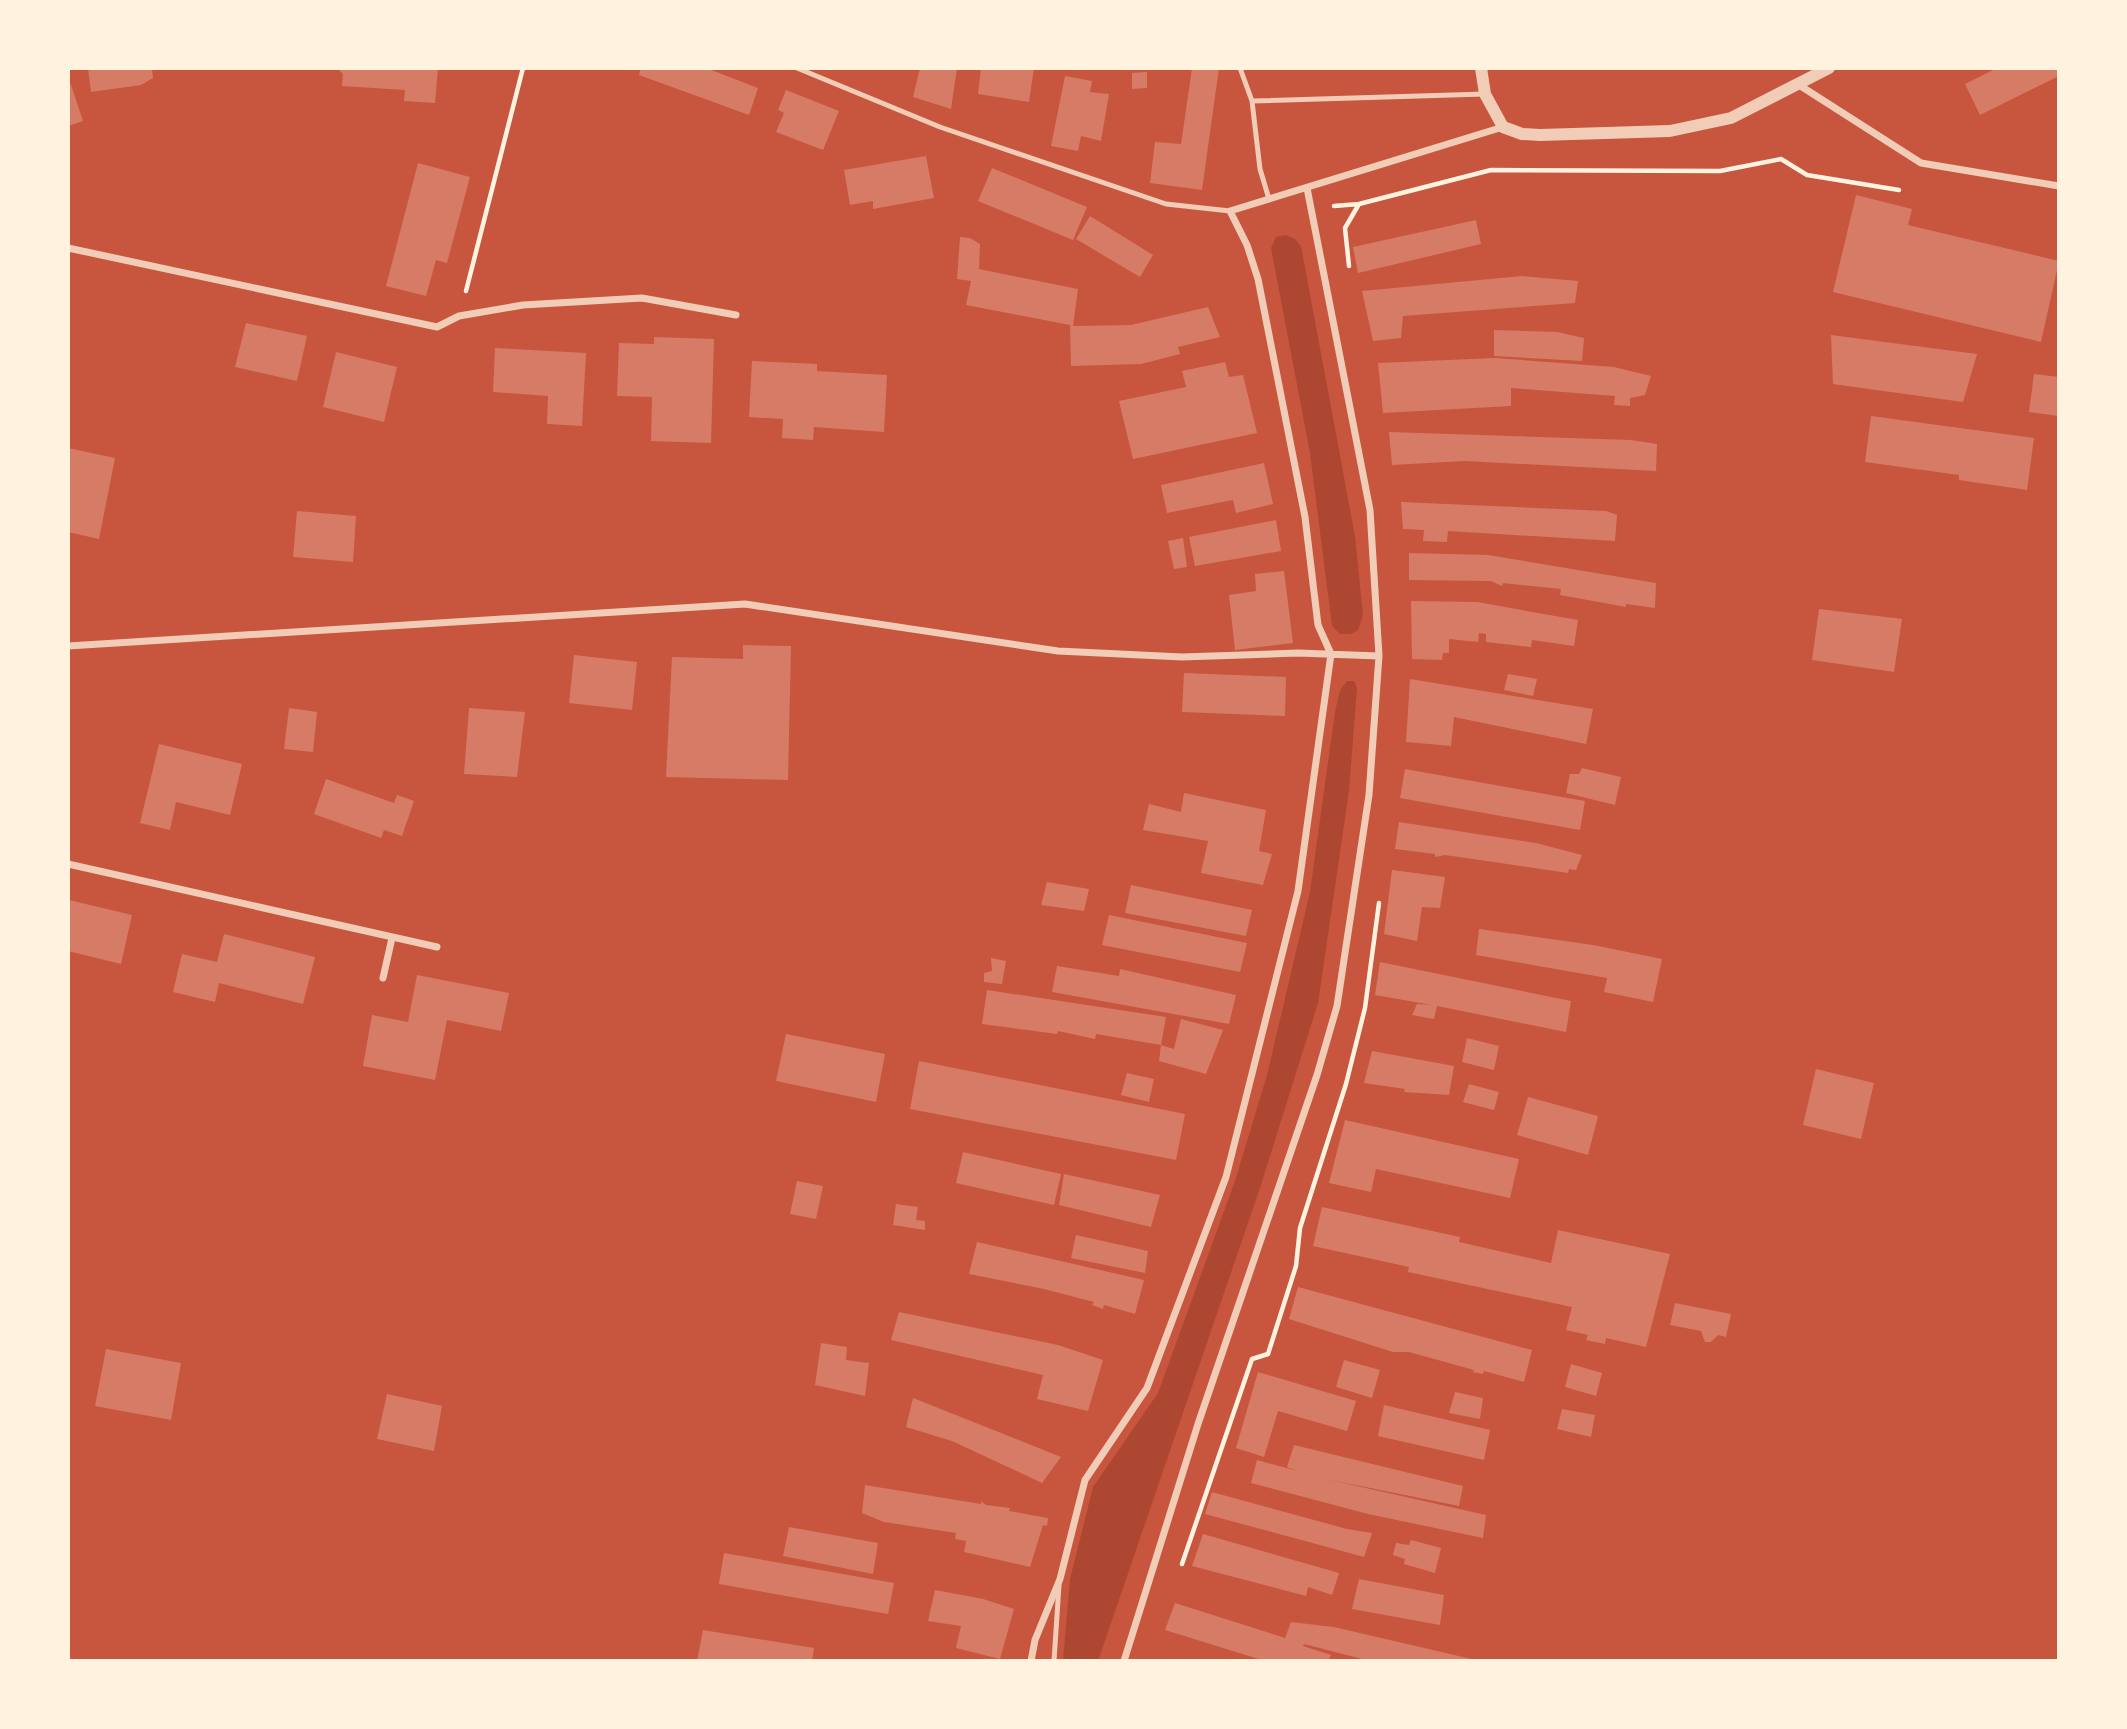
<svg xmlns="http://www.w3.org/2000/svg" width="2127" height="1729" font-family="'Archivo Narrow',sans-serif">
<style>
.green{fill:#ae4732}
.building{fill:#d67c66}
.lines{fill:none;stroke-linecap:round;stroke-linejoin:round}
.path{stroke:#fff3e0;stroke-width:4.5}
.service{stroke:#f1ccb7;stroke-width:5}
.minor{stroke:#f1ccb7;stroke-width:7}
.tertiary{stroke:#f1ccb7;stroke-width:12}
</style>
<rect width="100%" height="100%" fill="#c8553d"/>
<!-- green -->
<path class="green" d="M1286,235L1295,239L1301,246L1355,536L1363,615L1358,630L1351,634H1340L1332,626L1310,453L1271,248L1276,237Z
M1347,681H1354L1357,688L1349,791L1318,1003L1260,1188L1098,1661H1063L1070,1579L1093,1487L1158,1393L1235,1181L1267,1075L1310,892L1335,712L1340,690Z"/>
<!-- building -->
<path class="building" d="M88,68H152L153,78L141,85L91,92Z
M337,68H438L435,103L404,101L405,90L342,86L343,74Z
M641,68H706L758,88L749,115L639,75Z
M920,68H957L951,109L913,97Z
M981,68H1034L1029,102L978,94Z
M1192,68H1219L1202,190L1150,183L1155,142L1181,144Z
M1997,68H2059V76L1980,115L1965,84Z
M1147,72V88L1132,89V73Z
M68,76L83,121L68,126Z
M1065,76L1092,81L1090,92L1109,94L1101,141L1081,136L1078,151L1051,146Z
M786,90L839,111L823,150L776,132L784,113L778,110Z
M926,156L934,198L873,209V201L850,205L844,170Z
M418,163L470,177L447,263L436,260L426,296L386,286Z
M992,168L1087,207L1073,240L978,201Z
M1856,195L1912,209L1908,225L2059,261L2041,342L1833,292Z
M1090,216L1153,255L1140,277L1076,239Z
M1476,220L1481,244L1358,273L1353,247Z
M960,237L970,238L980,244L979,269L1078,289L1073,326L1131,325L1208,307L1220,337L1178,347L1180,354L1141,364L1071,366L1070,325L966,305L971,281L957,279Z
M1522,276L1578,281L1575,303L1403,316L1401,338L1373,341L1362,291Z
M246,323L307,336L297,381L235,367Z
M1494,330L1557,332L1584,338L1582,361L1494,356Z
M1831,335L1977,354L1963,402L1833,384Z
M654,337L714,339L711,443L651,441L652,397L617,396L619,343L654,344Z
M495,348L586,353L582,426L547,424L548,396L493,392Z
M336,352L397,367L384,422L323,407Z
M1495,358L1614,367L1651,376L1645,395L1630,398V406L1614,405L1615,396L1511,388V406L1383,413L1378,363Z
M752,361L817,364V371L887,375L884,432L814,427L813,440L782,438L783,419L749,417Z
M1225,362L1229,377L1243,375L1257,433L1133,459L1119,401L1186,387L1182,371Z
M2034,374L2059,377V416L2029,412Z
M1871,416L2034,438L2027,490L1959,480V475L1865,462Z
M1389,432L1631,440L1657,444L1656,471L1465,461L1392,465Z
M68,448L115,458L99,539L68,532Z
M1264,463L1273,504L1236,513L1233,500L1167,513L1161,485Z
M1401,502L1606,511L1617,515L1615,541L1448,531L1447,542L1423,541L1424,530L1403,529Z
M297,511L356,516L353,562L293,557Z
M1276,520L1281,551L1195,566L1189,537Z
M1183,538L1187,567L1174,569L1168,541Z
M1409,553L1488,555L1656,583L1655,608L1626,604V607L1560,595L1561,589L1503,583L1502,586L1491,581L1409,580Z
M1284,571L1293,643L1235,650L1229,595L1256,591L1255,574Z
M1411,601L1477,602L1578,620L1574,646L1532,640L1531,647L1486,642V634L1479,633L1478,642L1449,639V653H1443L1442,660L1412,659Z
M1819,609L1902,619L1894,672L1812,660Z
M743,645L791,646L788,780L666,777L672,657L743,659Z
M574,655L637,662L632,710L569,703Z
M1184,673L1286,677L1285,716L1182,712Z
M1508,674L1537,679L1533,696L1504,690Z
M1410,679L1593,709L1586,744L1454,717L1451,746L1406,742Z
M289,708L317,712L313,752L284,749Z
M469,708L525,712L517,777L464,774Z
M159,744L242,764L230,815L176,802L170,830L140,823Z
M1582,768L1621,777L1615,805L1566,793L1570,774H1579Z
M1405,769L1585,801L1580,830L1400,798Z
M326,779L394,803L397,795L414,801L402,836L384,830L381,838L314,814Z
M1184,793L1266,810L1259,851L1272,854L1263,885L1201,873L1208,841L1143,830L1149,804L1181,812Z
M1399,822L1536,843L1582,855L1576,870L1569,869L1568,873L1445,855L1435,857V854L1395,849Z
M1392,870L1445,877L1440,908L1422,907L1417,941L1384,934Z
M1047,882L1089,889L1084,911L1041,905Z
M1131,885L1252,910L1246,936L1125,913Z
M69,900L132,915L121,964L68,951Z
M1109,915L1247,943L1240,972L1102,945Z
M1479,929L1593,945L1662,959L1653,1002L1604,992L1607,978L1476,955Z
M224,934L315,957L303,1004L219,983L215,1002L173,992L182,954L217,962Z
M991,958L1006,961L1002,984L984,982V973L992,971Z
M1380,962L1571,1001L1566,1032L1437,1006L1434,1019L1412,1015L1417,1004L1432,1005L1375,995Z
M1057,966L1119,976L1120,969L1236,995L1229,1024L1052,992Z
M417,975L509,993L501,1031L447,1020L435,1080L363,1066L372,1015L408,1022Z
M987,990L1166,1017L1161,1045L1096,1034L1095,1039L1058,1031L1057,1034L982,1024Z
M1181,1019L1223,1030L1206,1074L1159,1061L1161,1045L1174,1049Z
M786,1034L885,1054L876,1102L776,1081Z
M1467,1038L1499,1046L1494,1070L1462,1062Z
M1372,1051L1454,1066L1449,1095L1404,1092L1405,1089L1364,1083Z
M919,1061L1185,1114L1176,1160L910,1109Z
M1816,1069L1874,1083L1861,1139L1803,1125Z
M1127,1073L1154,1079L1149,1102L1121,1095Z
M1469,1084L1499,1092L1494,1110L1463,1102Z
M1528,1097L1598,1116L1588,1155L1517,1135Z
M1345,1120L1519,1159L1510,1198L1376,1169L1371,1192L1329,1183Z
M963,1152L1061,1174L1054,1205L956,1183Z
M1064,1174L1160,1195L1151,1227L1059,1205Z
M797,1181L823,1186L816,1219L790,1214Z
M896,1204L918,1207L916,1220L925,1221V1230L893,1225Z
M1322,1207L1460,1237L1459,1242L1551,1263L1558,1230L1670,1254L1646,1347L1606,1338L1605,1344L1586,1340L1588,1335L1566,1330L1572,1307L1408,1272L1409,1267L1313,1246Z
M1076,1235L1148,1251L1145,1273L1071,1258Z
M977,1242L1144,1280L1135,1314L1104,1305L1103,1309L1092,1305L1094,1302L1044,1289L969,1274Z
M1298,1287L1532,1350L1524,1382L1484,1371L1483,1374L1473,1372L1474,1370L1409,1352H1393L1289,1319Z
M1675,1303L1731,1314L1726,1337L1718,1335L1711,1342H1705L1701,1331L1670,1325Z
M899,1312L1058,1345L1103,1360L1088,1411L1037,1399L1043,1375L891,1340Z
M821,1343L847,1347L846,1360L869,1363L865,1396L815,1385Z
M106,1349L181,1363L171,1420L95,1406Z
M1344,1360L1380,1370L1372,1398L1336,1387Z
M1571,1364L1602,1373L1596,1396L1565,1387Z
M1258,1372L1356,1401L1347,1431L1278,1411L1264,1457L1236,1448Z
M1455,1392L1483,1398L1480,1419L1449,1413Z
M387,1394L442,1406L434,1451L377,1439Z
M913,1398L1061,1457L1042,1483L952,1441L906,1427Z
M1384,1405L1490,1430L1484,1460L1378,1436Z
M1562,1409L1595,1415L1591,1437L1557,1429Z
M1294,1445L1463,1486L1459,1506L1326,1479L1486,1515L1483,1538L1368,1514L1251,1483L1257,1460L1297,1471L1287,1467Z
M865,1485L981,1504V1501L986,1505L1010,1508L1009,1511L1048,1518L1047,1526L1043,1525L1030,1567L964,1552L966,1541L955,1539L956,1533L884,1522L862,1513Z
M1212,1492L1347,1529L1372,1533L1364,1557L1205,1514Z
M789,1527L878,1543L873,1574L783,1556Z
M1203,1534L1339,1573L1332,1595L1308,1587L1306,1596L1192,1566Z
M1411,1540L1441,1548L1435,1573L1404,1564L1405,1559L1393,1555L1396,1543L1409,1545Z
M724,1553L894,1583L888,1614L719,1584Z
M1359,1579L1444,1595L1440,1625L1352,1609Z
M935,1590L983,1599L1014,1609L1000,1659L956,1648L961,1626L928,1621Z
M1175,1603L1285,1638L1291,1622L1334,1627L1480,1661H1370L1304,1644L1303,1646L1331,1655L1328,1661H1265L1165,1630Z
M703,1630L814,1648L812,1661H697Z"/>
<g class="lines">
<!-- path -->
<path class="path" d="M1334,206L1359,204L1491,170L1720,171L1781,159L1807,175L1899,190
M1349,266L1345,228L1359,204
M466,291L523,68
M1182,1564L1252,1359L1268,1354L1296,1266L1300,1228L1346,1084L1365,1008L1379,903"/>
<!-- service -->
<path class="service" d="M797,68L940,127L1166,204L1230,211
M1240,68L1252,101
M1269,199L1260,169L1252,101L1485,94
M1054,1661L1059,1585"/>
<!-- minor -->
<path class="minor" d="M1799,85L1921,163L2059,186
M68,248L437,327L459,316L523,305L642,298L736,315
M68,646L745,604L1058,651L1182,657L1298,653L1379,656
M68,864L437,947
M383,978L392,938
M1031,1661L1035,1640L1060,1579L1085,1480L1147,1388L1226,1177L1298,891L1331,654L1318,625L1305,517L1258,279L1247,245L1230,211L1503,127
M1124,1661L1198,1424L1317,1075L1337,1006L1369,795L1379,656L1370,510L1307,188"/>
<!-- tertiary -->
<path class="tertiary" d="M1481,68L1485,94L1503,127L1522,134L1540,135L1670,131L1731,118L1829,68"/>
</g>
<!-- border -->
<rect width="2127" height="1729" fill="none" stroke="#fff3e0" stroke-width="140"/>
</svg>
